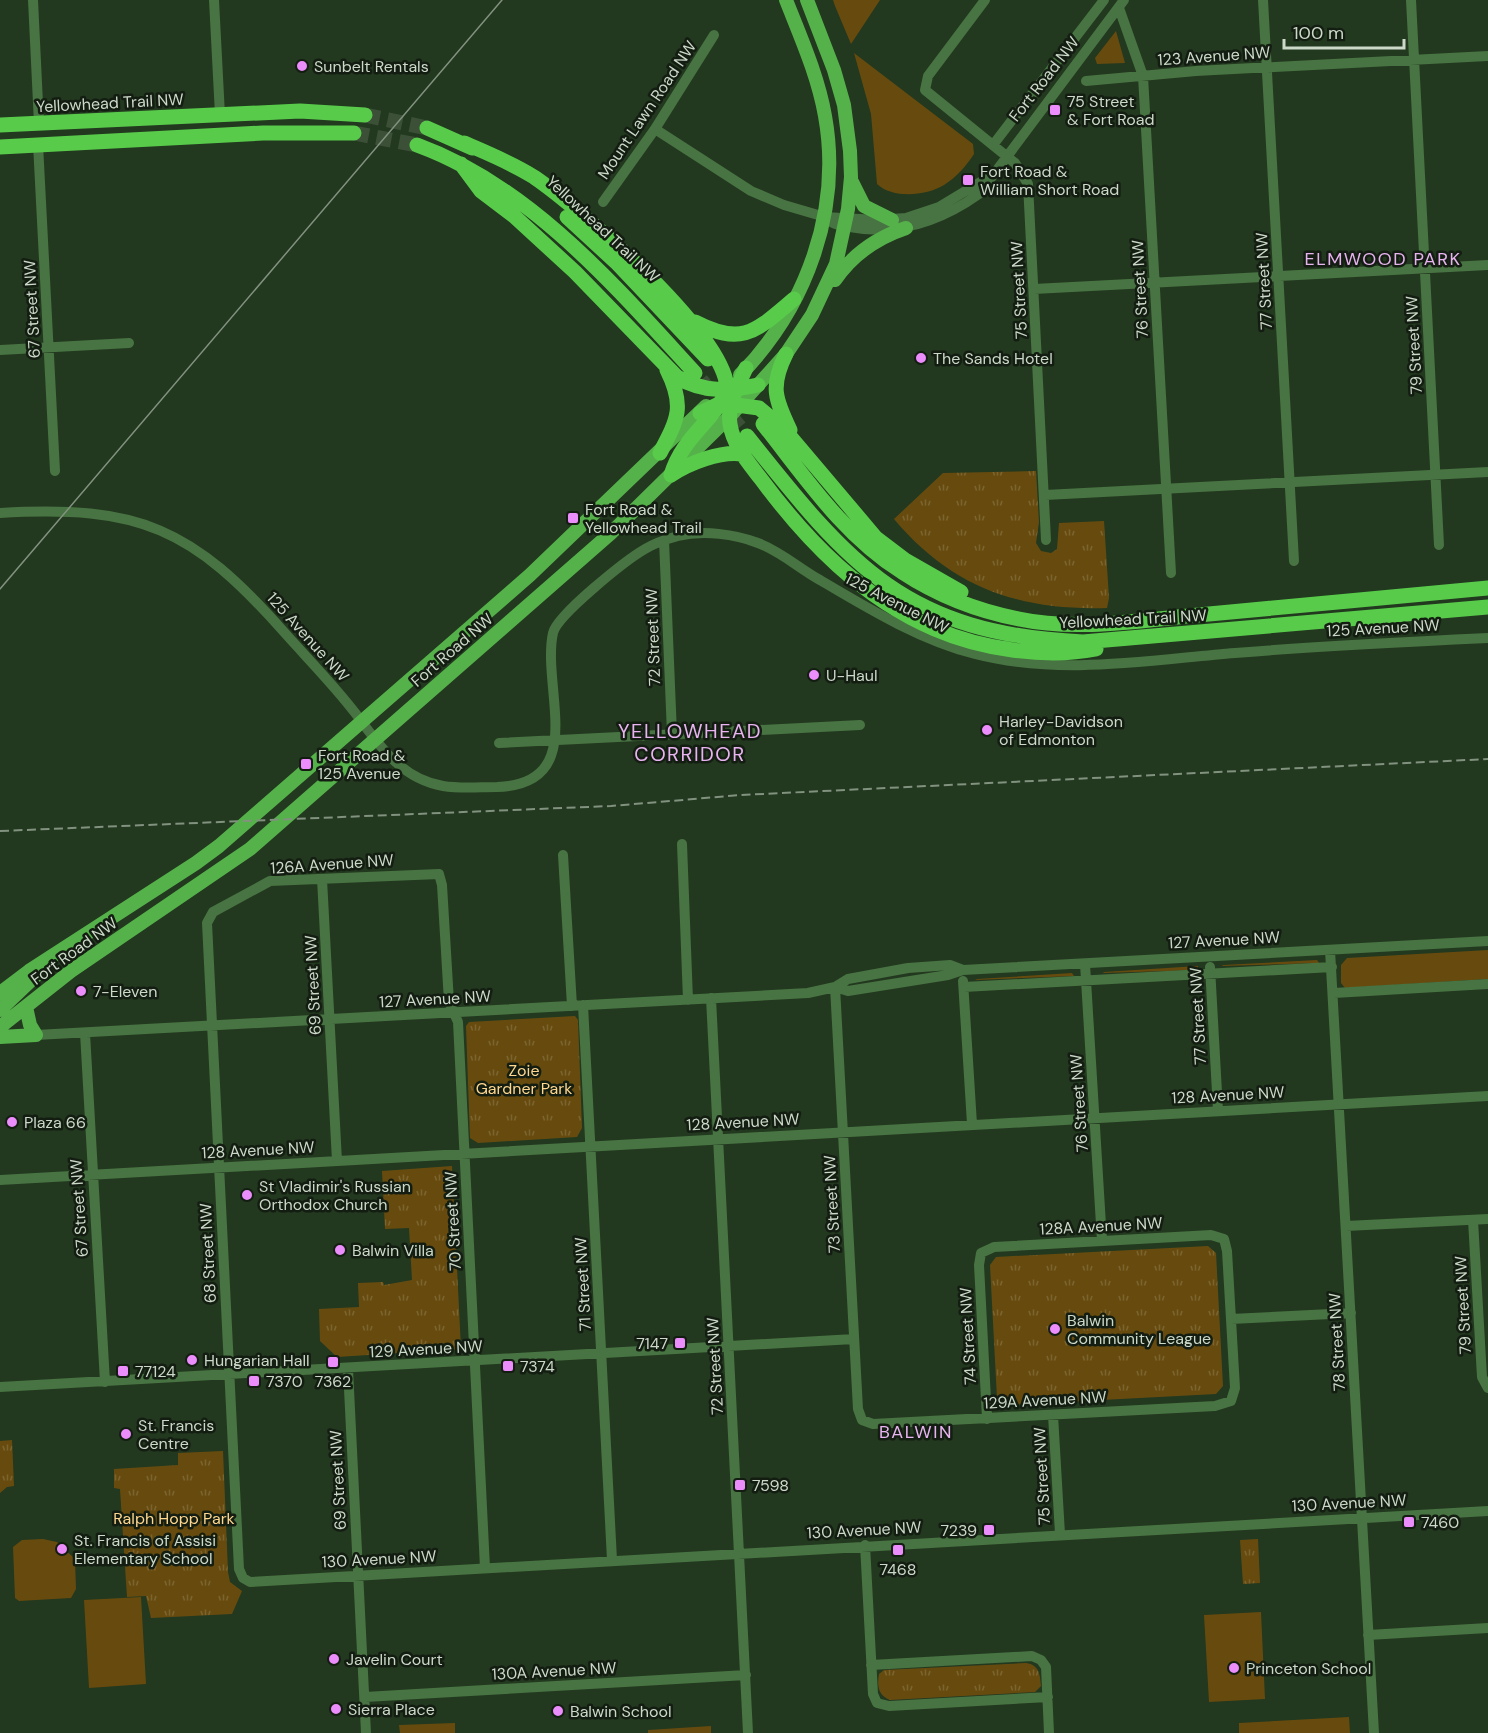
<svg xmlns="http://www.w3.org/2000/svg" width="1488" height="1733" font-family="'DM Sans',sans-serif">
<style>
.grass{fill:#674b0e}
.park{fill:url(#park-tufts)}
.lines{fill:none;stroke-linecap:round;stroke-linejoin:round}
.highway-tunnel{stroke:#3c5038;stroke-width:15;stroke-dasharray:15 8;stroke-linecap:butt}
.minor{stroke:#487342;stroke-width:10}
.major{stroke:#55b24a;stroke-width:14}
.highway{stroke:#58cb4b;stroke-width:15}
.tram{stroke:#81927e;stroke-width:1.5}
.rail{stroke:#81927e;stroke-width:2;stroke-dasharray:9 4.5;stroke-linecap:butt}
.poi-dot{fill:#eb8dfb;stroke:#131d11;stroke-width:2}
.labels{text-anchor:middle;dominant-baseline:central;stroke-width:5;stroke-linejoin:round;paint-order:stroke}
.street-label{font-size:16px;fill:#ccd9c9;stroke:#131d11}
.poi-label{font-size:16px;fill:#ccd9c9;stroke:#131d11;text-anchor:start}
.park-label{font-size:16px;fill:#ffd78f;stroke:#131d11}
.neighbourhood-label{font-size:18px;letter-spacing:1.5px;fill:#e8b4f0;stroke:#131d11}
.quarter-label{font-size:20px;letter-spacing:1.5px;fill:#e8b4f0;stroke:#131d11}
</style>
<defs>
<pattern id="park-tufts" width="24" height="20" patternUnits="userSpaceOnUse" patternTransform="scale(1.5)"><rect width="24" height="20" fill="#674b0e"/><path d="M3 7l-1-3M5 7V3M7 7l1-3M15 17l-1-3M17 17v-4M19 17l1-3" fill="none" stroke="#7c6430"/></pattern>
</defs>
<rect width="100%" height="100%" fill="#22381f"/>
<!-- grass -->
<path class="grass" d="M833,0H880L851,44L835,6Z
M1116,31L1125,63L1097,64L1095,58Z
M854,53L973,144L974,154C966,166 957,177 944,185C926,196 893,199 877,184L871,114Z
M1488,950V979L1345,988L1341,983V965L1347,958Z
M1317,960L1319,963L1222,966L1223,965Z
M1198,966V970L1103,973L1104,972Z
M1072,973L1074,976L975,980L977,979Z
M43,1539L57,1542L75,1559L76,1589L71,1598L19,1601L15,1598L13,1547L22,1540Z
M141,1597L146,1684L89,1688L84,1600Z
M1261,1612L1265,1699L1209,1702L1204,1615Z
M1349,1717L1350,1733H1239V1723Z
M455,1723V1733H400L399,1725Z
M711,1726V1733H648V1730Z"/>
<!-- park -->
<path class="park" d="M1036,471L1039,522L1036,543L1041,551L1051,553L1057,549L1059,523L1104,521L1109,598L1107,608C1019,611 951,587 894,519L943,473Z
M575,1016L578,1020L582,1128L577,1137L478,1143L470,1138L466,1026L469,1022Z
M452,1166L461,1349L337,1357L320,1341L319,1309L359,1307L358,1283L383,1282L384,1285L412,1280L409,1228L385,1229L382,1171Z
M1208,1246L1216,1253L1223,1386L1216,1394L1004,1405L997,1398L990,1265L996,1257Z
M12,1440L14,1486L7,1487L0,1493V1441Z
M223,1451L228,1572L230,1582L242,1591L232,1614L151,1618L146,1596L127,1597L120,1489L114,1488V1469L178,1465V1453Z
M1258,1539L1260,1583L1243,1584L1240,1540Z
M1026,1663C1039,1665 1040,1674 1041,1686L1035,1692L890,1700C878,1695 877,1686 879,1674L884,1670Z"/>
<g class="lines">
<!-- highway-tunnel -->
<path class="highway-tunnel" d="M365,115L427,128
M354,133L417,145
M701,380L747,436"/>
<!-- minor -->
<path class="minor" d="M33,0L39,124
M214,0L220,115
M985,0L928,76L925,90L1015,163L1028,184L1046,540
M1263,0L1294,561
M1411,0L1439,545
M1119,8L1143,76L1171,573
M1086,81L1196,71L1488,56
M655,129L751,191L784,205L825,217L877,220L906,218L939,207L987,178
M38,144L55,471
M993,145L1104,0
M603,202L655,129L714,35
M825,217C832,225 840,225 850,227C897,236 941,221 979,194L1124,0
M1034,289L1488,265
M0,350L129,343
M1045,495L1488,472
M0,513C140,505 192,528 284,632C308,659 334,685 356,714C380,746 401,779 443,786C461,789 479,787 497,787C590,784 541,688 553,633C557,615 626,560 645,549C655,543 667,539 678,536C703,530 735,534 758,543C780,551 800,569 820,580C869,609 920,640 975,654C1060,676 1149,660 1235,653C1320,646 1404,642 1488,638
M664,540L672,734
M499,743L860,725
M682,844L688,1000
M563,855L572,1006
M322,879L337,1161
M1330,950L1374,1733
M1085,964L1102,1241
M1210,967L1218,1110
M963,981L972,1124
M835,987L858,1409L862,1420L873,1424L1215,1406L1231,1401L1235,1388L1227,1251L1224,1239L1211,1235L994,1247L981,1253L979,1265L987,1419
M835,987L848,991L948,975L963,970L1488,941
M964,987L1332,967
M1334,993L1488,984
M711,998L748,1733
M583,1005L612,1560
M85,1033L105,1382
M36,1035L808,993L835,987L848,979L908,968L950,965L963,970
M0,1180L1488,1096
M1473,1220L1482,1377L1488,1388
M1346,1226L1488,1219
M1231,1319L1351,1313
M348,1369L366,1733
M0,1387L854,1339
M1053,1415L1060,1534
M865,1545L873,1694L877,1703L889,1706L1048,1697
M485,1568L458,1022L449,1002L442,885L439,874L270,881L213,912L207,923L239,1569L243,1578L250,1582L1488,1511
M1368,1635L1488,1628
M871,1665L1032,1656L1041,1660L1046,1667L1049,1733
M365,1697L746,1675"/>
<!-- major -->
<path class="major" d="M852,182L864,206L892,220
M835,280C853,254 876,238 906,228
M740,375C806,308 842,210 825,116C818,76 801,38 786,0
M0,993L29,971L196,863L219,846L530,575L706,406
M26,1007L30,1025L36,1035
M0,1010L45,967
M0,1027L71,971L250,849L611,533L730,416L786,354L812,315L836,264L848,209L851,177L850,151L844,105L834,70L807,0
M0,1037L36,1035"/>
<!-- highway -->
<path class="highway" d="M0,125L300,111L365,115
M427,128L472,148
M464,143C487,153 512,163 534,177C578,207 730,338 727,391C712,423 683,436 671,475
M417,145C530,186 616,287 695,373
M0,147L263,133H354
M461,164L481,191L514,216L575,272L677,377C703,393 731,391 758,385
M567,217L618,264L708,359
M695,322C743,347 756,331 794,299
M786,354C770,386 775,399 790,430
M746,368C738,386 727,403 730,424C733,445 748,462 761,479C807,541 862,598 935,629C981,649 1046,659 1096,649
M700,413L721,403L759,408L783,428L876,538L905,560L961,592
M763,424C805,477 844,536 902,572C937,595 978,611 1019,619C1080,632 1147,619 1209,614C1302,605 1395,597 1488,588
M747,436C850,566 906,634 1083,642L1488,607
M660,453C678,419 685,406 667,370
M671,475C689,463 720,451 742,454"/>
<!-- tram -->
<path class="tram" d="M0,589L502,0"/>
<!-- rail -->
<path class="rail" d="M0,831L611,806L741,795L1488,759"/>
</g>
<!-- markers -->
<g class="poi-dot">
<circle cx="302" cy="66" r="6"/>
<rect x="1049" y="104" width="12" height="12" rx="3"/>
<rect x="962" y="174" width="12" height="12" rx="3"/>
<circle cx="921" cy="358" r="6"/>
<rect x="567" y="512" width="12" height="12" rx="3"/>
<circle cx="814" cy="675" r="6"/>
<circle cx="987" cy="730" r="6"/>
<rect x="300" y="758" width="12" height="12" rx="3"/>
<circle cx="81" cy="991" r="6"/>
<circle cx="12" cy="1122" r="6"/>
<circle cx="247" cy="1195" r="6"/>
<circle cx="340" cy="1250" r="6"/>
<circle cx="1055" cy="1329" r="6"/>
<rect x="674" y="1337" width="12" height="12" rx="3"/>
<circle cx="192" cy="1360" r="6"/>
<rect x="327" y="1356" width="12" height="12" rx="3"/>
<rect x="502" y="1360" width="12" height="12" rx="3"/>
<rect x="117" y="1365" width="12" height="12" rx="3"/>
<rect x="248" y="1375" width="12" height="12" rx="3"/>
<circle cx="126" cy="1434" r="6"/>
<rect x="734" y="1479" width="12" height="12" rx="3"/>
<rect x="1403" y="1516" width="12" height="12" rx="3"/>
<rect x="983" y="1524" width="12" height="12" rx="3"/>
<circle cx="62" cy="1549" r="6"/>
<rect x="892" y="1544" width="12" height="12" rx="3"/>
<circle cx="334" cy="1659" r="6"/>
<circle cx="1234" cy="1668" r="6"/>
<circle cx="336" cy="1709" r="6"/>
<circle cx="558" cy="1711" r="6"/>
</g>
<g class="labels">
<!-- street labels -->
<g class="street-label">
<text transform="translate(1214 56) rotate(-4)">123 Avenue NW</text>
<text transform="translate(1044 79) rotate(-52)">Fort Road NW</text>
<text transform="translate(110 103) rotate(-3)">Yellowhead Trail NW</text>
<text transform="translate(647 110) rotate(-56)">Mount Lawn Road NW</text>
<text transform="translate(603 229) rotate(43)">Yellowhead Trail NW</text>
<text transform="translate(1264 281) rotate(-93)">77 Street NW</text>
<text transform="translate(1140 289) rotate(-93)">76 Street NW</text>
<text transform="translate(1019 290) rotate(-93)">75 Street NW</text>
<text transform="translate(32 309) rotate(-93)">67 Street NW</text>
<text transform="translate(1414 345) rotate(-93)">79 Street NW</text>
<text transform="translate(897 603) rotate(27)">125 Avenue NW</text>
<text transform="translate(1133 619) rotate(-3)">Yellowhead Trail NW</text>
<text transform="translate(1383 628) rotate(-3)">125 Avenue NW</text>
<text transform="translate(308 637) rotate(48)">125 Avenue NW</text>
<text transform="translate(653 637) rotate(-92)">72 Street NW</text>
<text transform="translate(452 650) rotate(-41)">Fort Road NW</text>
<text transform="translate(332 864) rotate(-4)">126A Avenue NW</text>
<text transform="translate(1224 940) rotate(-3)">127 Avenue NW</text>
<text transform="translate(74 951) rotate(-36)">Fort Road NW</text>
<text transform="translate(313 985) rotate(-93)">69 Street NW</text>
<text transform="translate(435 999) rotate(-3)">127 Avenue NW</text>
<text transform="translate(1198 1016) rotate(-93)">77 Street NW</text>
<text transform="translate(1228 1095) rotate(-3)">128 Avenue NW</text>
<text transform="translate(1079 1103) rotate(-94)">76 Street NW</text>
<text transform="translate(743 1122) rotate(-3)">128 Avenue NW</text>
<text transform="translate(258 1150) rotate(-3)">128 Avenue NW</text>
<text transform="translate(832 1204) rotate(-93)">73 Street NW</text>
<text transform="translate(79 1208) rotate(-94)">67 Street NW</text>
<text transform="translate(453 1221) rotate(-93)">70 Street NW</text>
<text transform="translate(1101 1226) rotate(-3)">128A Avenue NW</text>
<text transform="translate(208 1253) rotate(-93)">68 Street NW</text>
<text transform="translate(583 1284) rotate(-93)">71 Street NW</text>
<text transform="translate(1463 1305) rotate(-93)">79 Street NW</text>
<text transform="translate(968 1336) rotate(-93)">74 Street NW</text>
<text transform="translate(1337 1342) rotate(-93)">78 Street NW</text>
<text transform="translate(426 1349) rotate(-3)">129 Avenue NW</text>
<text transform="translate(715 1366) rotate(-93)">72 Street NW</text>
<text transform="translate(1045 1400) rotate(-3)">129A Avenue NW</text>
<text transform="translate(1042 1476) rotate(-93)">75 Street NW</text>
<text transform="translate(338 1480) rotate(-93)">69 Street NW</text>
<text transform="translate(1349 1503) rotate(-3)">130 Avenue NW</text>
<text transform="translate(864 1530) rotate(-3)">130 Avenue NW</text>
<text transform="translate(379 1559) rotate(-3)">130 Avenue NW</text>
<text transform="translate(554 1671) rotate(-3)">130A Avenue NW</text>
</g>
<!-- poi labels -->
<g class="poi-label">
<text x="314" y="66">Sunbelt Rentals</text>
<text x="1067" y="101">75 Street<tspan x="1067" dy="18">&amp; Fort Road</tspan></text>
<text x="980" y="171">Fort Road &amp;<tspan x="980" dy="18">William Short Road</tspan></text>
<text x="933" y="358">The Sands Hotel</text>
<text x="585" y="509">Fort Road &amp;<tspan x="585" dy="18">Yellowhead Trail</tspan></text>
<text x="826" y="675">U-Haul</text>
<text x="999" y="721">Harley-Davidson<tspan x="999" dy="18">of Edmonton</tspan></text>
<text x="318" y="755">Fort Road &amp;<tspan x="318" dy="18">125 Avenue</tspan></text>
<text x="93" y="991">7-Eleven</text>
<text x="24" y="1122">Plaza 66</text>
<text x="259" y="1186">St Vladimir's Russian<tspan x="259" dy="18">Orthodox Church</tspan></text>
<text x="352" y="1250">Balwin Villa</text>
<text x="1067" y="1320">Balwin<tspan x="1067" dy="18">Community League</tspan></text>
<text x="668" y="1343" text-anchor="end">7147</text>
<text x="204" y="1360">Hungarian Hall</text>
<text x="520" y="1366">7374</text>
<text x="135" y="1371">77124</text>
<text x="266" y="1381">7370</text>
<text x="333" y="1381" text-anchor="middle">7362</text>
<text x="138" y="1425">St. Francis<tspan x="138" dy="18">Centre</tspan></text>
<text x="752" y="1485">7598</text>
<text x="1421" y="1522">7460</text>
<text x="977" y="1530" text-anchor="end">7239</text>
<text x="74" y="1540">St. Francis of Assisi<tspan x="74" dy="18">Elementary School</tspan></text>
<text x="898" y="1569" text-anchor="middle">7468</text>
<text x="346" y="1659">Javelin Court</text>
<text x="1246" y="1668">Princeton School</text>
<text x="348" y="1709">Sierra Place</text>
<text x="570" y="1711">Balwin School</text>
</g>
<!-- park labels -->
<g class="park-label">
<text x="524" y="1070">Zoie<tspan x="524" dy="18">Gardner Park</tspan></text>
<text x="174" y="1518">Ralph Hopp Park</text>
</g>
<!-- neighbourhood labels -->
<g class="neighbourhood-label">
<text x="1383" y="259">ELMWOOD PARK</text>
<text x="916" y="1432">BALWIN</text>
</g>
<!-- quarter labels -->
<g class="quarter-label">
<text x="690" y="731">YELLOWHEAD<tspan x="690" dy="23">CORRIDOR</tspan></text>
</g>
</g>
<!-- scale -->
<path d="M1284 39v9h120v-9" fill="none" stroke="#ccd9c9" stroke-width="3"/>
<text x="1293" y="39" font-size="18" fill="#ccd9c9" stroke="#131d11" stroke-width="4.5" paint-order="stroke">100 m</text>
</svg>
